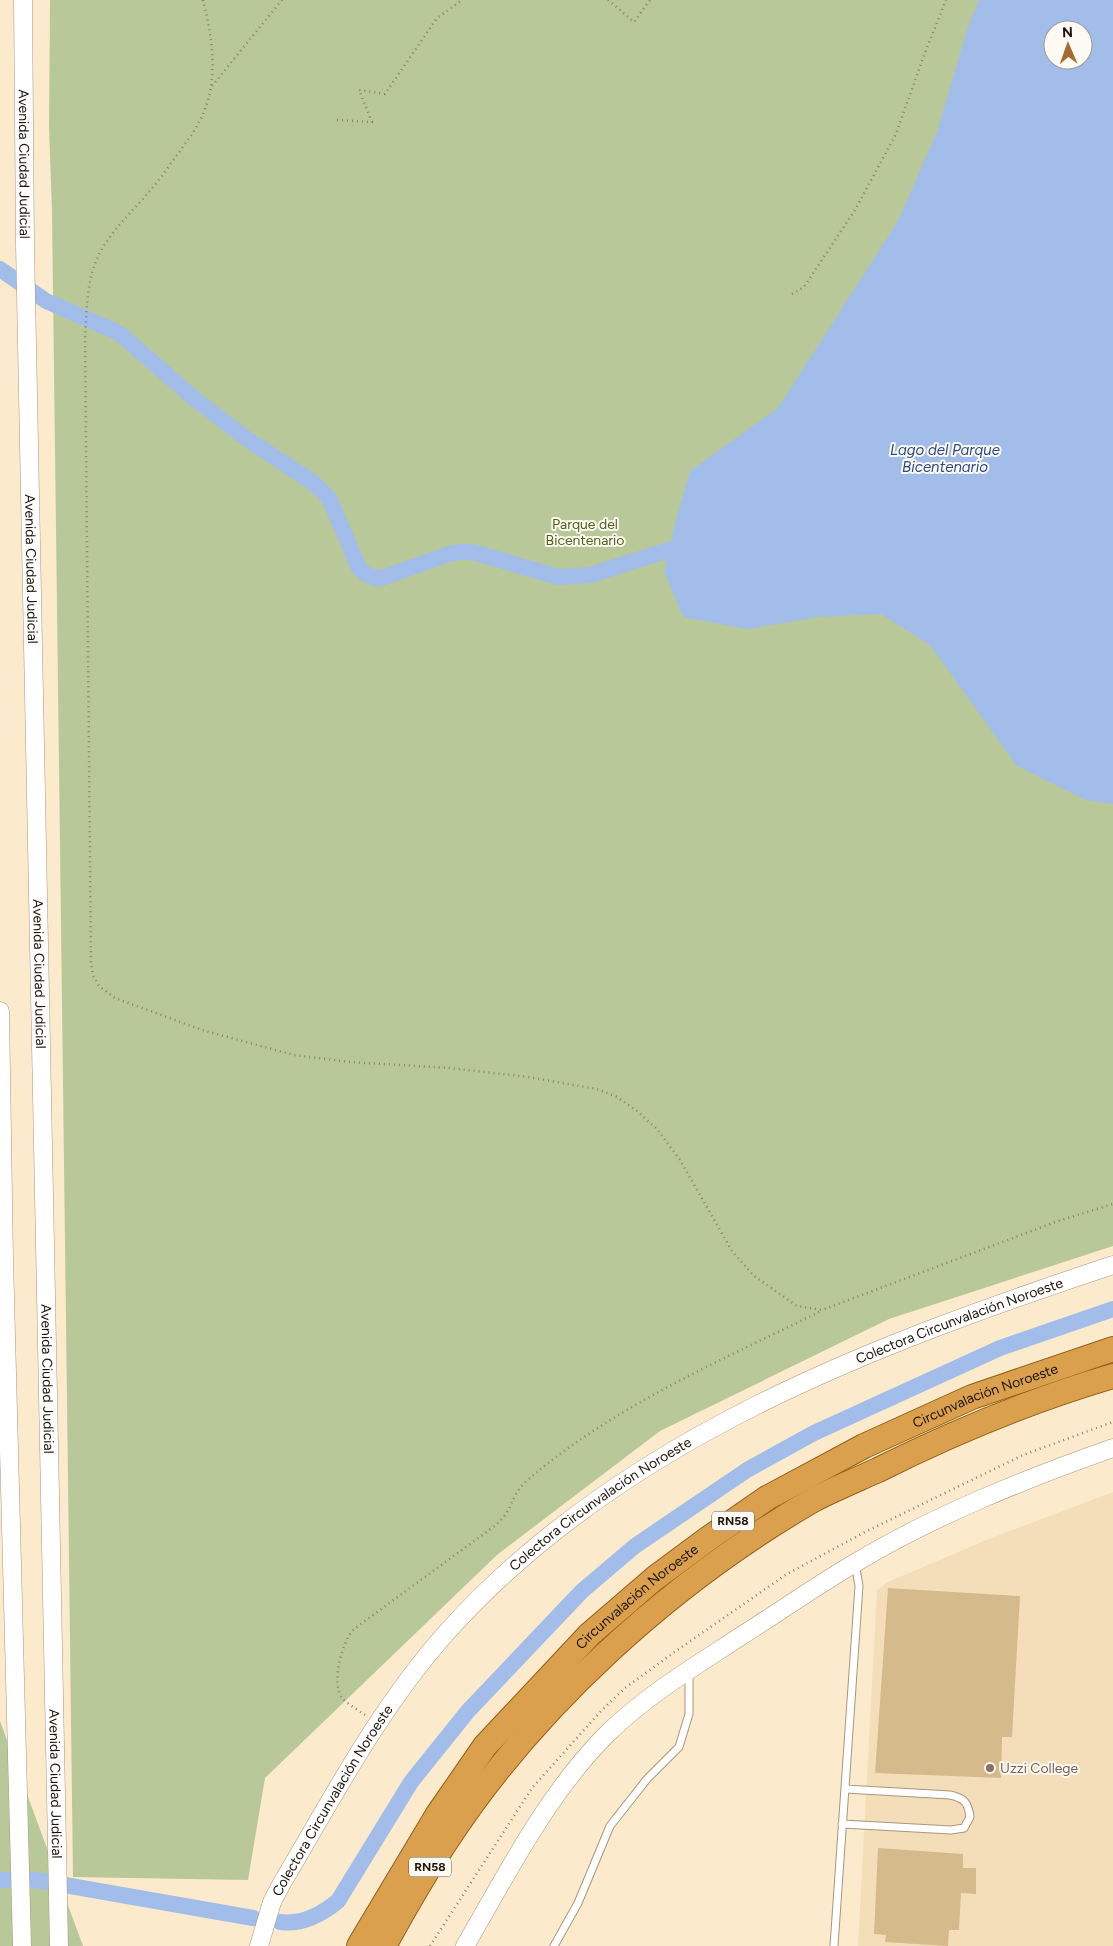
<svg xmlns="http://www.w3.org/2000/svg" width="1113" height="1946" font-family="Figtree,sans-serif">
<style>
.built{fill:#f4deb9}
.green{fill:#b8c899;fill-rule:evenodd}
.water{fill:#a2bde9;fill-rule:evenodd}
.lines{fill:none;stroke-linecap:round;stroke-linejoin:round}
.canal{stroke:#a2bde9;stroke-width:16}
.building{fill:#d5ba8b}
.service-casing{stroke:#a8977b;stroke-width:9}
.tertiary-casing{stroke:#a8977b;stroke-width:19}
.trunk-casing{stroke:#915f18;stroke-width:26}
.path{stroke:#8c806b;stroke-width:2.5;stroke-dasharray:1 4;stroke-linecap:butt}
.service{stroke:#fff;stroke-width:7}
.tertiary{stroke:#fff;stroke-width:18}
.trunk{stroke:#daa04e;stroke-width:24}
.education-dot{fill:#8d6e63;stroke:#fdf9f3;stroke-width:2}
.labels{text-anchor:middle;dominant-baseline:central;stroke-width:4;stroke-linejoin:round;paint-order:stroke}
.shield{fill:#fdf9f3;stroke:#5d584e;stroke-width:1}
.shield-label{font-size:12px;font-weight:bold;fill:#191308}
.street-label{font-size:14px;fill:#191308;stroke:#fdf9f3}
.park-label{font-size:14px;fill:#4e6016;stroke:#fdf9f3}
.education-label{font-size:14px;fill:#785e54;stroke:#fdf9f3;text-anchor:start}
.water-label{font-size:15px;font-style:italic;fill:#2a4b82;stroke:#fdf9f3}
</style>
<rect width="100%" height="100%" fill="#fceacc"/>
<!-- built -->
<path class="built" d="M1113,1492V1946H858L877,1590L888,1582L984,1541Z"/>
<!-- green -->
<path class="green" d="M50,0H1113V1246L889,1319L660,1431L498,1554L265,1778L248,1880L73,1877L52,211L49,127ZM1053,30H1083V60H1053Z
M0,1721L83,1946H0Z"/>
<!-- water -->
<path class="water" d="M979,0H1113V804L1086,800L1017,766L930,645L881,614L818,617L747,629L683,617L664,571L676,520L690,471L778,408L898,221L937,132L968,27ZM1053,30H1083V60H1053Z"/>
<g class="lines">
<!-- canal -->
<path class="canal" d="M0,269L46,301L119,333L196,400L247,439L311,481L329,498L359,568L367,575L379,579L449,554L459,552H472L483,555L558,577L590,575L669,550L690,547
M0,1880H36L253,1918
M280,1922C302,1925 321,1915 338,1901L411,1782L468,1711L582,1591L635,1546L747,1470L814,1433L1000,1348L1113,1309"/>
</g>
<!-- building -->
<path class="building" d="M888,1588L1020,1596L1012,1737H1002L1001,1778L875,1773Z
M878,1848L963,1854V1868H976V1894L961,1893L959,1930H949L948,1946L885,1942L886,1935L874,1934Z"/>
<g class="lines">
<!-- service casing -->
<g class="service-casing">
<path id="service" d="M842,1824L951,1830L964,1828L970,1817C968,1802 964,1798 950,1795L845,1789
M554,1946L578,1903L610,1826L647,1779L679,1747L689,1714V1673
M834,1946L859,1586L855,1563"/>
</g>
<!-- tertiary casing -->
<g class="tertiary-casing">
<g id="tertiary">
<path id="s1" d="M23,0L25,244L59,1946"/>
<path d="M0,1011L4,1259L22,1946"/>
<path id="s2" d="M259,1946L272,1902L282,1883C333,1797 380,1707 447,1632C620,1439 873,1345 1113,1265"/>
<path d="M465,1946C507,1874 546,1796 605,1736C645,1696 694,1667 741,1636C779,1612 816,1586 855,1563C935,1515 1025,1479 1113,1448"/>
</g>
</g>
<!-- trunk casing -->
<g class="trunk-casing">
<g id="trunk">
<path id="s3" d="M359,1946L438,1814L485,1746L590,1634L655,1578L709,1538L767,1498L864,1446L972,1397L1113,1349"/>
<path d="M384,1946C403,1911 423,1876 445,1843C535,1705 670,1583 813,1500C834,1489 856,1480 878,1470C954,1432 1031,1400 1113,1376"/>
</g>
</g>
<!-- path -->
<path class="path" d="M203,0C213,40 220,84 199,122C194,133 185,143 178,154C168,167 159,181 148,193C133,211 114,228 102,249C86,276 87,308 85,338L91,963L93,976L99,986L115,998L202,1030L294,1055L349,1062L450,1068L528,1077L597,1089L617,1097L637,1111L657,1129L680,1160L732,1251L754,1276L797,1306L822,1310L1058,1221L1113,1204
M608,0L634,22L650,0
M212,86L282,0
M337,120L372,122L359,90L385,94L437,18L462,0
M792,294L804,287L855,210L896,134L923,58L946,0
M365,1715C358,1710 349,1705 343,1699C330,1685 342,1641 354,1629L496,1525C508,1514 509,1508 516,1494C520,1486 530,1478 537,1472C621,1403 724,1359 821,1311
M430,1946L532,1788L601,1711L625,1688L676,1651L787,1574L865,1532L1023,1455L1113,1422"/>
<!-- service -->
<use href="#service" class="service"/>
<!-- tertiary -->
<use href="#tertiary" class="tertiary"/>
<!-- trunk -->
<use href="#trunk" class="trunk"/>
</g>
<!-- markers -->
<circle class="education-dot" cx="990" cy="1768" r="5"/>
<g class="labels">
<!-- shield labels -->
<g class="shield">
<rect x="712" y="1511.5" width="42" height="19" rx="4"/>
<rect x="409" y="1857.5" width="42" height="19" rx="4"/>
</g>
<g class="shield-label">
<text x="733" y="1521">RN58</text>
<text x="430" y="1867">RN58</text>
</g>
<!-- street labels -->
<g class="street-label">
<text stroke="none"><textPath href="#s1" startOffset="164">Avenida Ciudad Judicial</textPath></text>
<text stroke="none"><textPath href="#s1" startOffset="569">Avenida Ciudad Judicial</textPath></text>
<text stroke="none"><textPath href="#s1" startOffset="974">Avenida Ciudad Judicial</textPath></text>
<text stroke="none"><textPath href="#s2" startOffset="974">Colectora Circunvalación Noroeste</textPath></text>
<text stroke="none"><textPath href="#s1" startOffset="1379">Avenida Ciudad Judicial</textPath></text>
<text stroke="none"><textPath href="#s3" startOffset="855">Circunvalación Noroeste</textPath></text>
<text stroke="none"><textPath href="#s2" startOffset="569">Colectora Circunvalación Noroeste</textPath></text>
<text stroke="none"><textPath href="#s3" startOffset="450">Circunvalación Noroeste</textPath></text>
<text stroke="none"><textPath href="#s1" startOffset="1784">Avenida Ciudad Judicial</textPath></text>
<text stroke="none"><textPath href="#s2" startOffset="164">Colectora Circunvalación Noroeste</textPath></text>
</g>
<!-- park labels -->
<g class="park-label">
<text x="585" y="524">Parque del<tspan x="585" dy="16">Bicentenario</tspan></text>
</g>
<!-- education labels -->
<g class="education-label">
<text x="1000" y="1768">Uzzi College</text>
</g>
<!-- water labels -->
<g class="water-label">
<text x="945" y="450">Lago del Parque<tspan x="945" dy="17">Bicentenario</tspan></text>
</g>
</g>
<!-- north arrow -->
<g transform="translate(1068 45) rotate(358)"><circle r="24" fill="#fdf9f3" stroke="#a29d95"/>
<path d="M0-4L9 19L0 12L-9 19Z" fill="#a86b2f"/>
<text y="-8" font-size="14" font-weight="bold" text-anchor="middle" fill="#191308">N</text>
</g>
</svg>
